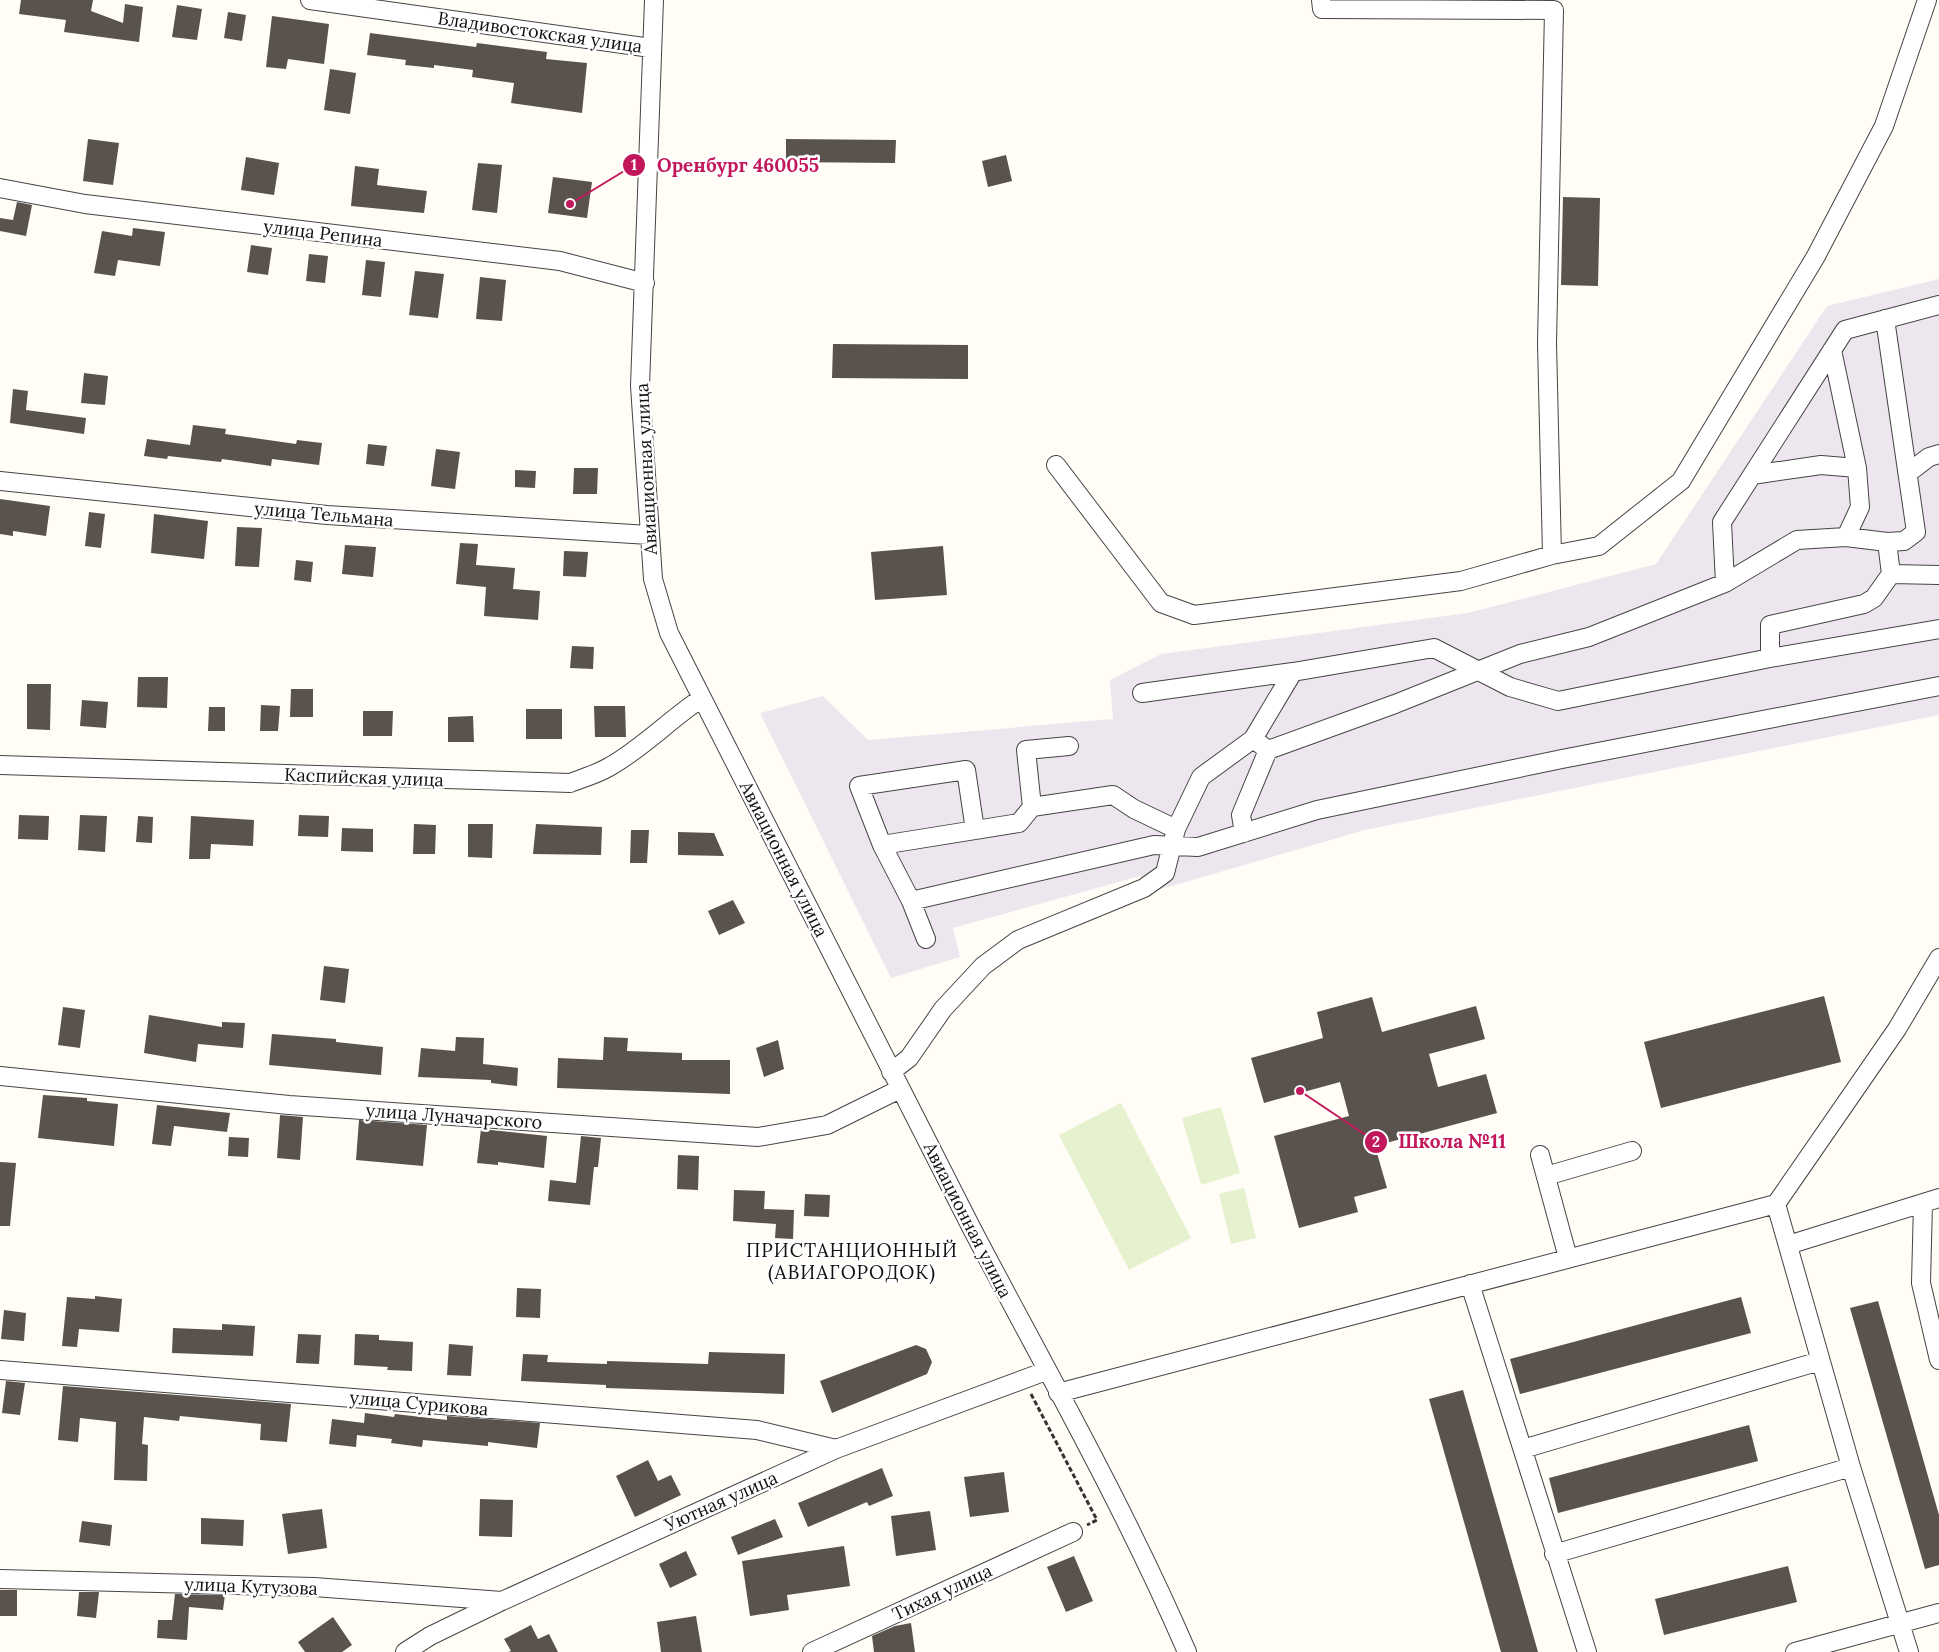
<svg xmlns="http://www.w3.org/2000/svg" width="1939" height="1652" font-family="Lora,serif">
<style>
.industrial{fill:#eee6ef}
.pitch{fill:#e6f2cf}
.building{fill:#5a524d}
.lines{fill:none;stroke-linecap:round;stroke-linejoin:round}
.minor-casing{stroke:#444;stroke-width:20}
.path{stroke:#333;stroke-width:3;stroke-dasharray:5 2.5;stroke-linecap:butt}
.minor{stroke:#fff;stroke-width:18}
.labels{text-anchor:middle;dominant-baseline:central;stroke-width:5;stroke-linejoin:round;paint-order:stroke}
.street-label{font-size:18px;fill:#111;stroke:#fff}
.neighbourhood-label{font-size:19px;letter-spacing:1px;fill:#111;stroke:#fff}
.leader{fill:none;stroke:#c2185b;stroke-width:2}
.callout-dot{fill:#c2185b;stroke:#fff;stroke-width:2}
.mark-label{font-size:15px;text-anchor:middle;font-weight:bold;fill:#fff}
.callout-label{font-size:19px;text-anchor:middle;font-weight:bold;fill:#c2185b;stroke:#fff;stroke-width:5;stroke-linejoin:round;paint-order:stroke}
</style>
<rect width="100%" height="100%" fill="#fffdf5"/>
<!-- industrial -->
<path class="industrial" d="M1939,279V715L1365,830L1161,889L1140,876L953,928L960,957L891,978L760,713L823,696L868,740L1113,719L1110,680L1161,654L1468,613L1656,564L1827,306Z"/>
<!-- pitch -->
<path class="pitch" d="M1121,1103L1191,1238L1129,1270L1059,1135Z
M1221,1107L1240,1173L1201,1185L1182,1118Z
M1244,1188L1256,1238L1231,1244L1219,1194Z"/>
<!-- building -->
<path class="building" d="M21,0H93L91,11L123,23L125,4L143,7L139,42L64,32L66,20L19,14Z
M177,5L202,9L197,40L172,37Z
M228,12L246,15L242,41L224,38Z
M272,16L329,24L324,64L288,59L286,69L266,67Z
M370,33L476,47L477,43L547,52L546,59L587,63L582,113L511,103L514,83L472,77L473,70L434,65V68L405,65L406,60L367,55Z
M330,69L356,73L350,114L324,110Z
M88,139L119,143L113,185L83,181Z
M786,139L896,140L895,163L786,162Z
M1006,155L1012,181L988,187L982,161Z
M246,157L279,163L274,195L241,190Z
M478,163L502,165L497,213L472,210Z
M355,166L379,169L377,185L427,191L424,213L351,206Z
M553,177L592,182L587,218L548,213Z
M1563,197L1600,198L1598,286L1561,285Z
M17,202L32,205L26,236L0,231V218L13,220Z
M133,228L165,232L160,266L118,260L115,276L94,273L102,231L132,236Z
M251,245L272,248L268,275L247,272Z
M309,254L328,256L325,283L306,281Z
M366,260L385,262L381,297L362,295Z
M415,271L444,274L438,318L409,315Z
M480,277L506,280L502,321L476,319Z
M833,344L968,345V379L832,378Z
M84,373L108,376L105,405L81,403Z
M13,389L28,391L26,410L86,418L84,434L10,423Z
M193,425L226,429L225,434L296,444L297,440L322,443L319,465L272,459L271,466L222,459L221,462L168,456L167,459L144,456L147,439L190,445Z
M368,444L387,446L384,466L366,464Z
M436,449L460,452L455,489L431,486Z
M574,468H598L597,494H573Z
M515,470L536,471L535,488L515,487Z
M0,499L50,506L46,536L13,531V536L0,534Z
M89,512L105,514L101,548L85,546Z
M154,514L208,521L204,559L151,553Z
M237,527L262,528L259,567L235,566Z
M460,543L478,544L476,565L515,568L513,589L540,591L538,620L484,616L486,587L456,584Z
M345,545L376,547L373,577L342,574Z
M943,546L947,595L875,600L871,552Z
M564,551L588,552L586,577L563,576Z
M296,560L313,562L311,582L294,580Z
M572,646L594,647L593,669L570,668Z
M138,677H168L167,708L137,707Z
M27,684H51L50,730L27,729Z
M291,689H313V717H290Z
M82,700L108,702L106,728L80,726Z
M261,705L280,706L278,731H260Z
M594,706H625L626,737H595Z
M209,707H225V731H208Z
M526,709H562V739H526Z
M363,711H393L392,736H363Z
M473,716L474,742H448V717Z
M19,815L49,816L48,840L18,839Z
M80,815L107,816L105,852L78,850Z
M299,815L329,816L328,837L298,836Z
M138,816L153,817L152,843L136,842Z
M191,816L254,820L253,846L211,844L210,859H189Z
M414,824L436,825L435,854H413Z
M468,824H493L492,858L468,857Z
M536,824L602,827L601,855L533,854Z
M342,828L373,829V852L341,851Z
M631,830H649L647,863H630Z
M678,832L714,833L724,856L678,855Z
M733,900L745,923L719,935L708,911Z
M324,966L349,969L345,1003L320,1000Z
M1824,996L1841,1062L1661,1108L1644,1042Z
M1372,997L1382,1032L1476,1006L1485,1039L1429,1054L1438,1087L1486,1074L1497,1113L1375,1146L1387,1188L1354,1197L1358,1212L1299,1228L1274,1136L1349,1116L1340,1082L1264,1103L1251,1058L1323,1038L1317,1012Z
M63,1007L85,1010L80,1048L58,1045Z
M149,1015L222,1027V1022L245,1023L243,1048L198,1044L196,1062L144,1053Z
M272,1034L336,1039V1042L383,1047L381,1075L269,1065Z
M456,1037L484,1038L483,1064L518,1068L517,1086L491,1083V1080L418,1077L421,1048L455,1051Z
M604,1037L628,1038L627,1051L682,1053V1060H730V1094L557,1088L558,1058L603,1060Z
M778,1040L784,1069L764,1077L756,1048Z
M43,1095L87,1098V1101L118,1104L114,1146L38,1138Z
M157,1105L230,1113L227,1132L174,1126L171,1146L152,1144Z
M280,1115L303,1117L300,1160L277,1158Z
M359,1120L427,1125L423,1166L356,1160Z
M481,1129L547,1136L544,1168L498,1162V1165L477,1163Z
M581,1136L601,1138L598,1167H594L590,1205L548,1201L550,1180L576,1183Z
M229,1137L249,1138L248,1157L228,1156Z
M678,1155L699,1156L698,1190L677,1189Z
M0,1162L16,1163L10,1226H0Z
M734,1190L765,1191L764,1209L794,1210L793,1239L775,1238L776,1224L733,1221Z
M805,1194L830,1195L829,1217L804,1216Z
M517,1288L541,1289L540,1318L516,1317Z
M95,1296L122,1299L119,1332L79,1329L77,1347L62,1346L67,1297L95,1299Z
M1741,1297L1751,1333L1520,1394L1510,1359Z
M1878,1301L1939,1515V1565L1925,1569L1850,1308Z
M4,1310L26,1313L24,1341L1,1339Z
M222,1324L255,1326L253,1356L172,1353L173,1328L222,1330Z
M298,1334L321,1335L319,1364L296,1363Z
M355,1334L379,1335V1340L413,1342L412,1371L387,1370L388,1367L354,1365Z
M449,1344L473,1346L471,1376L447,1375Z
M916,1345L926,1349L932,1362L927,1374L832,1413L820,1381Z
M709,1352L785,1354L784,1394L606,1388V1385L521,1381L523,1354L548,1355L547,1362L607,1364V1361L708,1364Z
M6,1381L25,1383L20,1415L2,1413Z
M63,1386L291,1404L287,1442L260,1440L261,1424L180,1416L179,1421L144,1417L142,1444L148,1445L147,1481L114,1480L116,1422L80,1418L78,1442L58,1440Z
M1463,1390L1538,1652H1501L1429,1399Z
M365,1413L394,1417L395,1414L447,1420V1416L540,1423L537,1448L488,1442V1446L423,1440L422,1447L391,1443L392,1439L357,1435L356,1447L329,1444L332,1419L364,1423Z
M1749,1425L1758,1461L1558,1513L1549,1478Z
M648,1460L658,1481L671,1475L681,1495L635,1517L616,1476Z
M882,1468L893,1496L869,1506L867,1502L808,1527L798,1503Z
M1004,1472L1009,1512L970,1517L964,1477Z
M480,1499L513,1500L512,1537L479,1536Z
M322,1509L327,1548L288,1554L282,1514Z
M930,1511L936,1550L896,1556L891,1516Z
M201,1518L244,1520L243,1546L201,1544Z
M775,1519L783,1537L738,1555L731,1537Z
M82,1521L112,1525L110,1546L79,1542Z
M844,1546L850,1586L787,1595L789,1610L750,1616L742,1561Z
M686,1551L697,1575L670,1588L659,1564Z
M1074,1556L1093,1601L1066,1612L1047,1567Z
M1788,1566L1797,1602L1664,1635L1655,1599Z
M0,1590H17V1616H0Z
M79,1592H99L96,1618L77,1616Z
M175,1594L225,1595L223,1610L189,1607L187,1640L157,1638L158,1620H172Z
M696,1616L702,1652H661L657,1622Z
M333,1617L352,1645L342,1652H305L298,1642Z
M911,1623L915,1652H874L872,1636L895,1626Z
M531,1625L538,1639L549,1634L558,1652H508L511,1651L504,1639Z"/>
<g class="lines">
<!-- minor casing -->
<g class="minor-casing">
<path id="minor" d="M310,0L651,48
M654,0L640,386L653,579L669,633C770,831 869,1030 971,1227C1045,1368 1124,1506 1187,1652
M1321,0L1322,9L1554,10L1547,343L1552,555
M0,188L85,204L560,261L645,283
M1832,350L1857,468L1860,507L1846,537
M1056,465L1161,603L1194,615L1461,581L1552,555L1599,546L1681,481L1816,256L1884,126L1927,0
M1908,473L1929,457L1939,454
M1752,475L1821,465L1857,468
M0,481L327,515L649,535
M1891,574L1939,575
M1725,583L1722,522L1845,330L1939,305
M1770,658V625L1864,604L1874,598L1891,574L1887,542
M1142,693L1293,672
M1253,739L1268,750L1395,704L1520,654L1589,637L1725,583L1797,540L1846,537L1887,542L1904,541L1916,532L1885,319
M1069,746L1026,750L1032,807L1113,795L1134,809L1176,829
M0,765L570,783C583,778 597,774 609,767C643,748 670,719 702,698
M975,830L966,770L859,786L882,845L1019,823L1032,807
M1244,833L1241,815L1268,750
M882,845L911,901L926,939
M911,901L1154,845L1198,847L1317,810L1562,759L1939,686
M891,1072L909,1058L943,1009L983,966L1018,940L1144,888L1165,873L1176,829L1201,777L1253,739L1293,672L1434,648L1510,687L1558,701L1770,658L1939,629
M0,1076L289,1105L758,1137L827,1125L900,1089
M1540,1155L1568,1258
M1546,1176L1632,1151
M1923,1203L1921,1283L1939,1360
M1776,1204L1897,1029L1939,958
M1788,1245L1939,1198
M1470,1284L1587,1652
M0,1370L757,1430L836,1449
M1058,1393L1776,1204L1851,1467L1909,1652
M1523,1449L1820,1361
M1554,1554L1851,1467
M0,1579L314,1587L502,1601
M405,1652L430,1636L502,1601L836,1449L1046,1371
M812,1652L1073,1532
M1795,1652L1939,1613"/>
</g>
<!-- path -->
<path class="path" d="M1031,1394L1097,1520L1087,1525"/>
<!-- minor -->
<use href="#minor" class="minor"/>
</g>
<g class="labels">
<!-- street labels -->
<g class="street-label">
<text transform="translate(540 32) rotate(8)">Владивостокская улица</text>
<text transform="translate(323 233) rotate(7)">улица Репина</text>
<text transform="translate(646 469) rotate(-93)">Авиационная улица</text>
<text transform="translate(324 514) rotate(5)">улица Тельмана</text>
<text transform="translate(364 777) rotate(2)">Каспийская улица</text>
<text transform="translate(784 859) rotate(63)">Авиационная улица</text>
<text transform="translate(454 1116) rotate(4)">улица Луначарского</text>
<text transform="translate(968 1220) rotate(63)">Авиационная улица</text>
<text transform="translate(419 1403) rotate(5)">улица Сурикова</text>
<text transform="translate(721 1501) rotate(-24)">Уютная улица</text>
<text transform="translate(251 1586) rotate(2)">улица Кутузова</text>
<text transform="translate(942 1592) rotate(-25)">Тихая улица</text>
</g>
<!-- neighbourhood labels -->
<g class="neighbourhood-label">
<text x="852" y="1250">ПРИСТАНЦИОННЫЙ<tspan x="852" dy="22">(АВИАГОРОДОК)</tspan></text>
</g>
</g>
<!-- callouts -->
<path class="leader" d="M570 204L634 165M1300 1091L1376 1142"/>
<g class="callout-dot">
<circle cx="570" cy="204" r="5"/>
<circle cx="1300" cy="1091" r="5"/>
<circle cx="634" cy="165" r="12"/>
<circle cx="1376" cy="1142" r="12"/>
</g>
<g class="mark-label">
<text x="634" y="170">1</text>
<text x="1376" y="1147">2</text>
</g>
<g class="callout-label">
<text x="738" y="172">Оренбург 460055</text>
<text x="1452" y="1148">Школа №11</text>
</g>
</svg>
